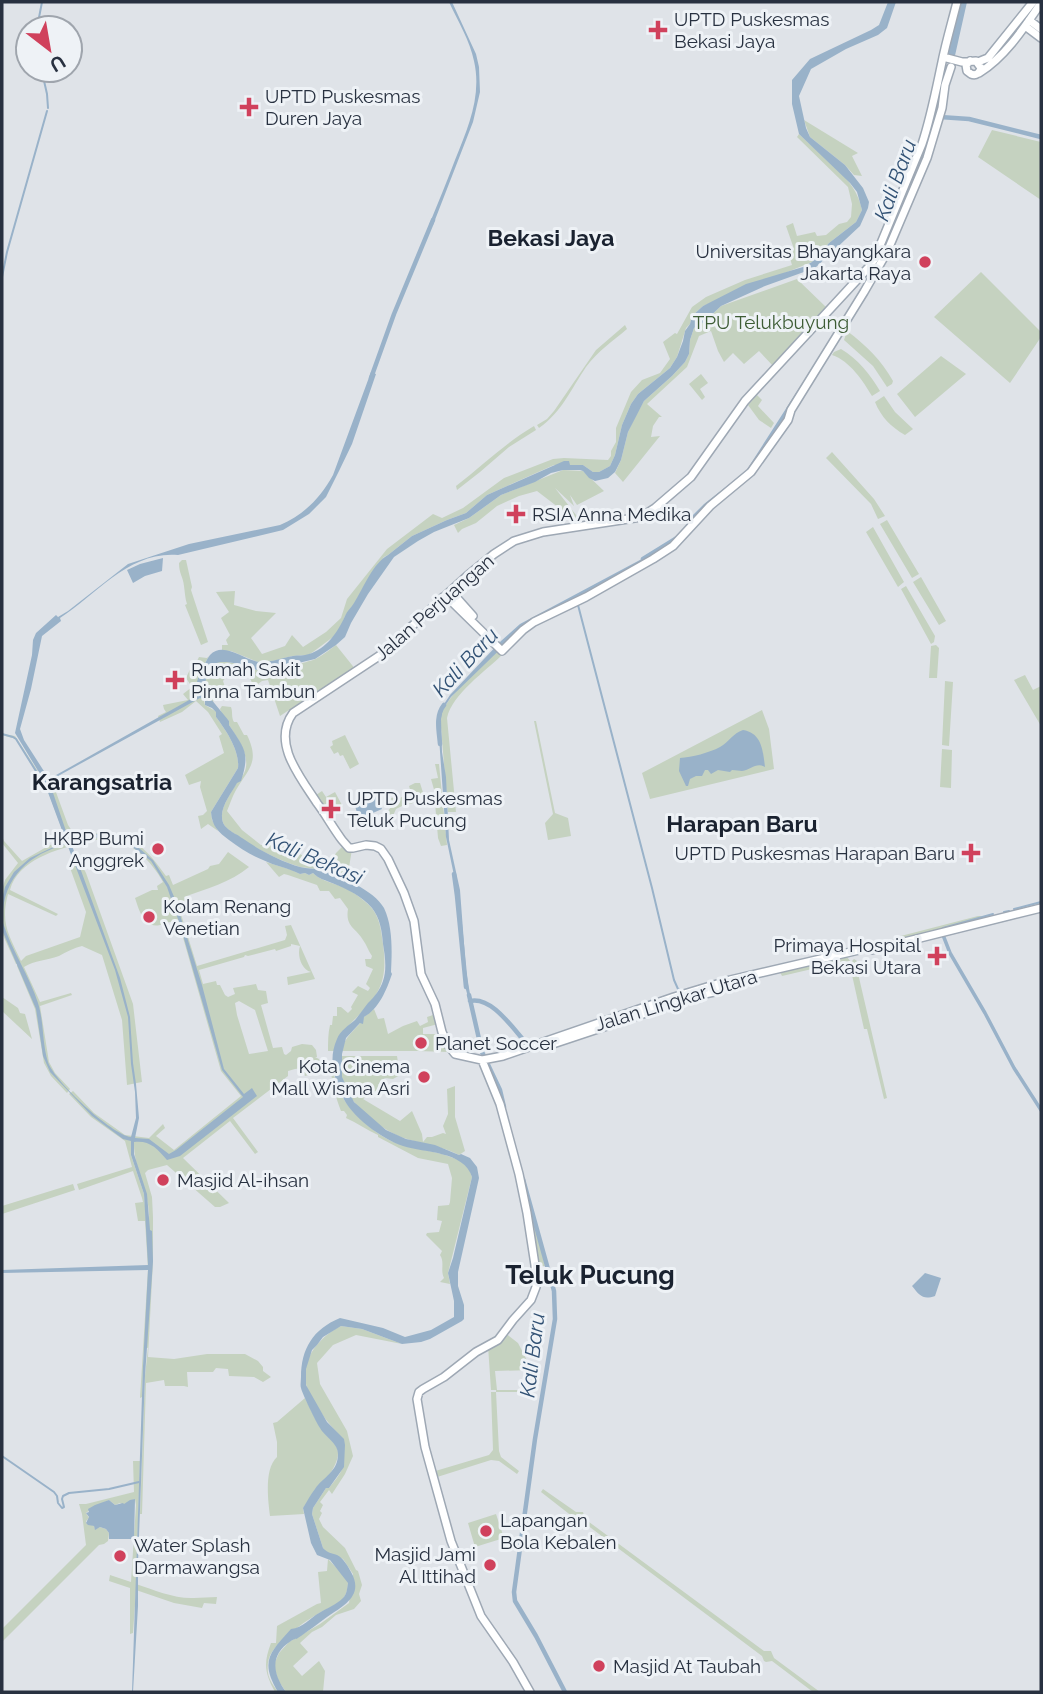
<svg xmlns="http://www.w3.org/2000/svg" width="1043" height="1694" font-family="Raleway,sans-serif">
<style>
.green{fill:#c5d2c0;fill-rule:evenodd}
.water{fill:#99b2c9;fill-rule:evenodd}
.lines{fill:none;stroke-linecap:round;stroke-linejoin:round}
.stream{stroke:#99b2c9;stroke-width:2}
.canal{stroke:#99b2c9;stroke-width:3.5}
.river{stroke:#99b2c9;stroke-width:4.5}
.major-casing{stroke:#9ea8b4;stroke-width:10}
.major{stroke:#fff;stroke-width:7}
.poi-dot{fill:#d0415c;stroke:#eef2f6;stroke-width:2.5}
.labels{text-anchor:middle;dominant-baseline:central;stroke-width:6;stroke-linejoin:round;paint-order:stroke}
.poi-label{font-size:19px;fill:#283140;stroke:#eef2f6;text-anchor:start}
.park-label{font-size:19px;fill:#3d5c35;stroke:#eef2f6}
.street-label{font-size:19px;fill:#283140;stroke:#eef2f6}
.water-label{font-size:21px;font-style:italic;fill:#315174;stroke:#eef2f6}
.quarter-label{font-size:23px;font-weight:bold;fill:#1a2230;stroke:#eef2f6}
.district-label{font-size:26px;font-weight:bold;fill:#1a2230;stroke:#eef2f6}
</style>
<rect width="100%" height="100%" fill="#dfe3e8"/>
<!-- green -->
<path class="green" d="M804,120L858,153L852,156L862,176L854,175L845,165L810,137Z
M992,130L1041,142V200L978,157Z
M799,134C821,156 856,177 862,210L856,222L829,243L812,262L703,306L692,316L690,324L686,328L677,357L670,368L638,394L631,404L622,425L615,455L610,466L599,472H593L583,465H554L487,495L466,513L447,520L412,536L388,555L384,557L371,574L354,604L345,616L340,629L333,637L313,652L308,655L292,656L273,661L258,662L231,651H222V645H228L226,640L230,635L221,618L229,612L216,592L235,591L234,605L256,611L276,613L251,638L262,654L285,646L292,635L303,647L326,632L341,618L347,599L387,549L433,514L442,518L463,508L504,478L553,459L564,458L608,460L611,456V451L616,442V428L631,392L642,380L660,373L670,359L663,342L675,333L677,334L692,307L706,297L745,280L792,265L788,252L794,249L786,226L793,223L797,236L815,232L817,236L826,235L839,224L847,222L851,217L852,204L848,187L797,137Z
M981,272L1041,332V337L1010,383L934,317Z
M797,279L827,308L774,367L759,351L744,364L733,353L724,362L718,351L711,331L699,336L687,367L647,404L662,417H659L653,426L651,437L660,436L623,482L615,473L621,460L628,432L636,415L644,401L672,376L685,362L689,354L690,340L694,328L704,322L721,306Z
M625,325L627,329C613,341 598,351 586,367C571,389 562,412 539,428L537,425L547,419L554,411L596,350Z
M847,331C866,345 882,361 893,381L892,384L887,387L873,366L844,340Z
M841,349C858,359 870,374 880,391L872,396C863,381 850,361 832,355L834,352Z
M941,356L966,374L915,417L897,394Z
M701,374L708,383L700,389L705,397L702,400L689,384Z
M757,395L762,400L758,406L774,423L771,428L759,420L748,405Z
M884,396L895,412L913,429L905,435C891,427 881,417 875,402Z
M534,426L536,430L509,447L480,472L457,490L456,486C482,466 505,443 534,426Z
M832,452L874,499L885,516L878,519L871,504L826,458Z
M563,470L583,471L604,491L577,505L570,495L574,506L555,488L583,524H580L537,491L519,496L497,506L476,523L462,529L458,533L454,525L469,518L501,495Z
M887,520L919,574L912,578L880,524Z
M873,527L904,582L898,587L866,532Z
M182,560H186L192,587L191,590L208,642L201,645L185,605L187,604C185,598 185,593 184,586C183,576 179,574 179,563Z
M921,577L946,621L939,625L913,582Z
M906,586L935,636L934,642L931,644L901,589Z
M336,645L356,670L292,713L289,710L280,716L268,680L262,681L254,687L246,670L230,667L225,669V675L227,676L223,681L226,690L215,692L213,703C202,687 202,677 216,662C229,661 242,665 253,669C266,674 299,664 313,660C321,657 329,650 336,645Z
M936,645L939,648L937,678H929L931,646Z
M499,649L503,654C486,671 452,694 447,718L456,812H448L440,716C450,692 480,668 499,649Z
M209,656L198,676L205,705L217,712L216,717C226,730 240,751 238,768L211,812L212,820L218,831L208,824L201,829L198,816L203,815L207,811L200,787L201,781L189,785L185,775L224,753L219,736L222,734L208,712L196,701L182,712L160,722L158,716L166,712L164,709L163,705L188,700L183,694L192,687L186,678L192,665H195L199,657L207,658Z
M1025,675L1033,690L1041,686V726L1014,680Z
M945,681L953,682L949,746L942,745Z
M222,706L231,707C233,712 231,717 234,722H237L244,735H247C260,762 249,768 236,790C232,797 230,804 227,811L242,830L261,845H280L328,867L336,853L344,845L352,849L347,880C337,875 327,871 316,869C311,868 305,868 300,867C280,861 258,850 242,839C234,832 222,829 222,817C221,806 232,792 237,782C257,765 240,742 229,725V721L223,716L220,709Z
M762,710L769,729L774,769L650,799L642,773Z
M534,721H536L555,813L568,818L571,836L548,840L545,823L553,814Z
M2,734L15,736L43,779L46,786L53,784L68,825L76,837C121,825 141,840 166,876L169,875L173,885L208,869L210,866L219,864L228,852L249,867C231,882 206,889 184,897L187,908L180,911L197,966L285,940L287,935L285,926L291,925L315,979L288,985L287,977L311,972C301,969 297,955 300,946L291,944V946L276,951L275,949L248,956L245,955L244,957L199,970L203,984L216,981L217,985H220L225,995L228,997L235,994L233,988L256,984L258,990L266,991L268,1003L261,1005L273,1048L282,1047L284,1054L286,1055L291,1051L292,1047L302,1044L312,1045L316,1050L317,1057H315L319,1059L323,1070L305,1076L303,1068L295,1069L288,1071V1076L233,1118L258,1152L255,1154L230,1121L183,1158L229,1203L220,1207H215L167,1165L148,1170L145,1173L152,1197L153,1217V1261L148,1357L174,1359L207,1354H245L258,1361L263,1367V1371L271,1377L263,1382L254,1377L229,1376L228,1369L216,1368L213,1372H187L188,1387L184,1386H165L164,1380L146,1383L142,1514H140L145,1376L148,1348L144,1347L142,1397L140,1398L148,1269L145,1221H138L135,1203L143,1202L142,1198L133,1171L79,1190L77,1184L132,1167L125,1141L91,1117L69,1094L73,1091L94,1113L125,1135L149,1138L163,1124L165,1128L156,1136L174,1150L241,1096L221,1071L178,920C172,921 166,923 160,925C144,929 139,910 135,898L152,890H158L157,886L163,882C152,862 134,843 110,839C101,838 92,841 83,843C57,849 18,860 10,890L58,914L56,916L8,894C0,923 9,935 21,961L26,956L80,937L86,912L69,865L74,862L73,858L77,856L86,873L133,1004L142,1082L127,1085L122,1020L102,955L82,946C74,948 66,952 59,956C46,961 35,960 24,967L40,1002L71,993L72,995L40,1006L49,1062L55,1073L70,1089L67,1093L51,1076L44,1063L35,1009L17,966V964H16L2,933V890L5,880L18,863L2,843V836L4,841L22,861L50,845L66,840L46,786L16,739L2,735ZM239,1001L255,1010L268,1051L249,1054L237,1015L235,1003ZM131,1142H134C133,1172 156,1199 147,1231L144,1194L131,1155Z
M345,735L359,764L350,769L343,755L340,756L338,752L334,754L330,747L333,745L332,741Z
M942,749L952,750L951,788L940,787Z
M435,764H439L447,845L441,846L438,838L435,803L437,800L431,779L438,778Z
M415,783H420L425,799L407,805L405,799L402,800V806L396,809L388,827L383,826L379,818L380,815L387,812L392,806V800L390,799L394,797L395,800L411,793L409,786Z
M322,791L326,797L335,792L343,807L338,811L333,800L323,806L316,795Z
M266,862L292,870L300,874L305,873L309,875L313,873C322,882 336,883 347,889C355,893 362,899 369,905C380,916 381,930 383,944C388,981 380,995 354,1020C344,1030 337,1037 334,1051H328C328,1043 328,1033 330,1025H332L333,1016H337V1007H341L348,1013L352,1009L351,1007L358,995L352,992L358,986L368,991L370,988L366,984L373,969L366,966L365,959H371L372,956C368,951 367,945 363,940C356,928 345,927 348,909L340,898L335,899L329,891H320L317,885L288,875L284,874L279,877Z
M978,916H982L972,924L899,944L897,937Z
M852,952L847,957L851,962L854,959L857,961V969L887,1098L884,1099L867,1029H864L850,966L842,962L782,976L780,972L770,975L769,971Z
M2,997L18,1008L20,1013L25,1014L32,1039L2,1011Z
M374,1009L378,1019L384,1018L388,1034L403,1026L417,1021L420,1026L428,1022L427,1017L436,1014L438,1024L423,1028V1034H441L451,1051L449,1052L417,1051H342C344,1035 358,1029 364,1017Z
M342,1056H397L400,1075L393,1079C383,1078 385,1077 378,1085L380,1088L363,1099L400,1121L412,1111L422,1134L423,1142L427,1137H432L443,1133L446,1134L443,1126L448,1114L447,1089L455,1086V1117L465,1151L459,1155C442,1146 425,1145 407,1139C383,1132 347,1104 342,1078C341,1071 342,1063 342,1056Z
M331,1067C335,1077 338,1089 343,1098C352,1114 375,1133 391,1141C410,1150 456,1152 468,1167C470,1169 471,1175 472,1177L448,1273L450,1284L440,1282L444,1278C440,1270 445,1262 440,1255L442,1251L426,1235L427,1233L439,1232L442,1221L437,1220L438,1206L449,1205L450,1202L452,1178L448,1164L418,1158L378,1137V1135C367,1130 357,1123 346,1118L347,1115L344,1111H341C336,1098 331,1082 331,1067Z
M73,1184L75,1190L2,1214V1206Z
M532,1212L545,1266H538L530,1213Z
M341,1326L362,1329L402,1344L356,1335L333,1345L317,1363L320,1384L347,1431L353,1456L345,1474L332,1494L329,1490L320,1502L323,1505L320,1511L322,1513L319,1519L323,1527L345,1548L356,1570L358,1571L362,1585L359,1594L361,1601L354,1609L336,1615L322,1627L312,1632L300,1643L308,1652L293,1666L302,1676L319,1661L325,1671L323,1692H286L278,1680L275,1669V1662L279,1653L289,1642L320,1624L349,1603L353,1574L343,1559L326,1552L323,1548L312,1514L313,1508L326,1488H329C347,1466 344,1466 343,1439C329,1424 323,1417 313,1399C311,1395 307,1389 306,1384C300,1360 320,1336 341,1326Z
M504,1332L518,1343L532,1370L495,1371L497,1390H532L530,1392H496L499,1451L501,1457L519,1471L517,1474L499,1461L491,1460L434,1478L432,1472L489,1455L493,1450L491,1392H496V1390H491L488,1346Z
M305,1398C310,1407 314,1418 320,1427C324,1435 334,1440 337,1448C344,1464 313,1495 303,1508L304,1514L270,1516C268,1500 264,1469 277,1457V1442L273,1423L277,1422Z
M133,1461H140L136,1584C154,1590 175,1599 194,1598C202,1598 209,1597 217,1597L216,1604L204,1603L202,1608L174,1603L136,1590L133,1633L130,1634V1588L109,1581L110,1575L131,1582L136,1505L135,1499L123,1505L120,1503L115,1505L109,1500L87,1512L86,1513L89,1518L86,1521V1523L94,1526L95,1529L100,1527L106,1529L109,1533L108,1541L104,1544L99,1545L2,1642V1629L86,1545L82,1514L79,1504H86L134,1492Z
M543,1489L576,1512H583L585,1519L764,1651H771L774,1658L820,1692H813L772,1661L766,1662L764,1661L762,1656L583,1522H576L573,1517L541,1492Z
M496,1514L504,1538L475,1547L468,1523Z
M328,1559L348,1580C348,1588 347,1595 341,1601C336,1605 329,1608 323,1611C308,1619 282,1637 272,1652C268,1658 267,1665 268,1673C269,1680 274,1686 278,1692H275C265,1673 263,1664 271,1643H276L277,1626L317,1604L321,1603L318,1572L327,1571Z"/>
<!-- water -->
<path class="water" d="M449,2H452L476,54L479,67L480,92L473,122L433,225H429C438,203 447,181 455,160C468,128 482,96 474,61C470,41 458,21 449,2Z
M888,2H896L887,28L878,35L846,49L811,69L799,96L806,128L810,137L845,165L863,188L869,202L868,208L860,226L815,268L765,286L721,306L704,322L694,328L690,340L689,354L685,362L672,376L644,401L628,432L621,460L615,472L608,478L595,481L589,478L583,471L580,470H563L551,473L535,482L501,495L469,518L434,532L418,541L394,557L368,594L351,623L345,637L336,645L315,659L265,671L253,669L247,665L227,662H220L213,664L207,674L205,684L206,693L229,721V725C245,749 250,753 241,781L237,783C232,792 221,806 222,817C222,829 234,832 242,838C259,850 280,861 300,867C307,869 314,868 321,870C340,876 374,890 384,908C393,927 392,952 391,972L392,974C387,989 379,1009 364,1017L363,1024L360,1023L346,1038L342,1054V1077L354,1102L386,1130L406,1139L435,1145L459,1155L461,1154L470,1158L477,1167L479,1178L458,1272V1286L464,1305V1319L462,1321L430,1339L421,1342L402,1344L362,1329L341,1326L323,1337L317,1345L312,1350L306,1369V1385L327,1422L344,1439L345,1445L344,1467L329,1488H326L313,1508L312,1514L323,1548C328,1553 331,1553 337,1555C343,1558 348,1566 351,1572C364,1595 345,1605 327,1617C318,1624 309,1630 301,1636C292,1642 300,1636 291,1641C269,1655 273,1674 286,1692H278C260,1662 269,1653 291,1629C303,1628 310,1618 319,1613C327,1608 336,1605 343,1598C347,1594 347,1589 348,1583L330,1560L317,1555L311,1543L303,1508C307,1502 310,1495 315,1489C323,1477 338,1472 338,1454C338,1443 325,1437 320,1428C316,1422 302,1393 301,1388C300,1385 301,1381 301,1377C301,1349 313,1329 340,1318L383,1328L405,1337L431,1330L454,1317V1301L448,1273L453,1258L472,1177C464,1151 425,1153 403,1146C382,1139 350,1116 342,1095C334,1077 328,1059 337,1039C340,1031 349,1025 355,1020C360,1014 364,1008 368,1003C375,996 380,990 383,981C387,969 385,956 383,944C382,931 380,918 372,908C362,896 347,889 332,883C325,880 319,879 313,873L309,875L305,873L300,874C289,868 275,866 263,860C250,855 240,848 229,840C218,832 212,826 211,812L238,768C240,751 226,730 216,717V712L212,708L205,705V701L200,698L49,781L69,840L101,833L112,834L113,836L84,839L71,843L120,978L130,1017L133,1063L136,1084L139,1118L135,1138L149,1139L169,1154L176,1150L243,1097L222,1070L180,925L167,887L151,861L131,846L117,839L118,836L133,843L153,860L169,885L175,899L202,985L224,1069L244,1094L252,1088L257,1096L180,1156L167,1160C157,1148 149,1140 134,1142V1154L147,1194L150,1230L152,1231L153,1261L145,1376L138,1563V1606L133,1692H132L143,1366L148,1270L2,1273V1270L148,1265L144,1194L131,1155V1141L123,1139L92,1116L50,1072L43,1056L36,1009L2,930V899L5,887L14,872L30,858L66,841L43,779L15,733L32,655L33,640L36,633L56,615L58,617L68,611L128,564L189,544L280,525C304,515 321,497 333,475L371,372L376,374L352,444L339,471L326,497L309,514L283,530L178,555C129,551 97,594 60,618L61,621L42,636L31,689L20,729L24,740L49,779L198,695C195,686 197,678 202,670C204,665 207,659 210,655C224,640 246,662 261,662C272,662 282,658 293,656C298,655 304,656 309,654C326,649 338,632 345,616C347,611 351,608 354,603C363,589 373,563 388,555L412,536L447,520L466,513L487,495L564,461H569L570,465H583L593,472H599L610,466L615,455L622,425L631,404L638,394L670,368L677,357L683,341L685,331L690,324L692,316L703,306L746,284L803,267L812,262L829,243L856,222L862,210L857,192L850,183L799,134L792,104V80L810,59L871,30L879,25ZM67,844L115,970L128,1017L131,1064L135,1092L136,1118L131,1137C112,1135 54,1081 48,1062C42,1043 44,1022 38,1003C29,975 12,951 3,923C0,880 28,854 67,844Z
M957,2H967L954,60L943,57Z
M944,66L948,67L940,107L926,155L884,256L787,416L749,472L669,546L523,627L451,697L443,709L441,719L442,752L446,777L449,840L460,890L466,970L471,1000L469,1001L465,986L456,885L446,837L438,723L442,707L450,695L501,641L520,624L668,545L676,539L692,516L704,504L746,471L867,282C904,215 929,141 944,66Z
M163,558L162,571L145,576L133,583L127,570L140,564Z
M743,730C762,733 763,751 765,767C756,762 751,770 742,771C739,771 736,770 732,770L730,772L718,770L711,774L708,770H705L702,776H696L690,779L688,786H686L679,771L680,758C692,757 709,753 720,747C729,742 733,733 743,730Z
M377,796L382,809L359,819L355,806Z
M925,1273L941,1278L935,1296C923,1300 920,1296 912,1286Z
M135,1499L134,1539H109V1533L106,1529L100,1527L95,1530L94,1526L88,1525L86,1523L89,1517L86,1513L89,1512L88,1509L95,1505L109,1500L115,1505L123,1503L124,1504L130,1500Z"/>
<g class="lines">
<!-- stream -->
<path class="stream" d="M37,28L42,2
M42,72L47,94L48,108
M2,277L7,252L47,111
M578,605L652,888L674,980L678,989L682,990
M2,734L13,737L16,739L44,784
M1014,909L1041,902
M1004,912L1009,911
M943,928L993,914
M2,1456L54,1492L57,1496L58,1503L62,1508L64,1507L62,1499L63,1496L69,1493L109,1489L139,1482"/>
<!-- canal -->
<path class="canal" d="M943,935L950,953L985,1013L1014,1068L1041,1110"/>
<!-- river -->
<path class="river" d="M940,117L969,119L1041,137
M371,378L394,314L433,220
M643,559L677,538
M440,744C439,731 435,716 444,705
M454,874L457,896L466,987
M469,995L482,1052L500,1090L504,1107
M470,1001C492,996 513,1029 527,1044L531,1046
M523,1179L554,1291L555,1319L535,1439L514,1592L515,1601L536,1636L565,1692"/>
<!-- major casing -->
<g class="major-casing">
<path id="major" d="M1029,20L1041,29
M1025,26L1041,38
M943,57L962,62L976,61L981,68C980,73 976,76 971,74L967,71L966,65L970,61
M978,62L988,58L1033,2
M979,73C1005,57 1024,28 1041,3
M453,589L457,598L473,616
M443,597L453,603L502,651L523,630L534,622L586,597L653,559L673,546L710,506L751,472L788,420L791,410L864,292L887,252L927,158L942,108L945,85L951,67
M876,949L872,947L730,980L674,997L503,1056L482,1060L455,1054L448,1045L442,1032L435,1004L421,974L414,921L404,893L388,859L381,849L375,846L366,845L353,848H349L342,840C333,828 326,815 317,803C301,778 271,743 293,713L379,656L467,576L494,554L514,541L543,532L641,517L655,508L691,477L745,401L868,268L874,260L922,144C931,117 936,90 942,62C946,42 952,22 957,2
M872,950L1041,908
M544,1047L700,995L714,992L728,985
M482,1060L500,1104L519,1174L527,1213L535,1265L536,1287L531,1300L513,1320L498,1340L476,1352L444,1377L423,1389L419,1392L417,1399L425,1447L451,1541L481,1616L513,1662L530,1692"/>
</g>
<!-- major -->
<use href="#major" class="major"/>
</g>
<!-- markers -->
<g class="poi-dot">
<path d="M654.5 19.5h7v7h7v7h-7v7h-7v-7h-7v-7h7z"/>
<path d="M245.5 96.5h7v7h7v7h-7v7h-7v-7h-7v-7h7z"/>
<circle cx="925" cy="262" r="7"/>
<path d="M512.5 503.5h7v7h7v7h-7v7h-7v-7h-7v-7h7z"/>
<path d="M171.5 669.5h7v7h7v7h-7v7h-7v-7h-7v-7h7z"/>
<path d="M327.5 798.5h7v7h7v7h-7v7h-7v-7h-7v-7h7z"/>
<circle cx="158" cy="849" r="7"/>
<path d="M967.5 842.5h7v7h7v7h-7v7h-7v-7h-7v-7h7z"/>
<circle cx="149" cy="917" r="7"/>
<path d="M933.5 945.5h7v7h7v7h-7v7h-7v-7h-7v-7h7z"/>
<circle cx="421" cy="1043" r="7"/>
<circle cx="424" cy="1077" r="7"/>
<circle cx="163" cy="1180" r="7"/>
<circle cx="486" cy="1531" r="7"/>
<circle cx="120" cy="1556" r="7"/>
<circle cx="490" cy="1565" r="7"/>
<circle cx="599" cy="1666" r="7"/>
</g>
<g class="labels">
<!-- poi labels -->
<g class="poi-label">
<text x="674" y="19">UPTD Puskesmas<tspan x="674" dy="22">Bekasi Jaya</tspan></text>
<text x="265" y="96">UPTD Puskesmas<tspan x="265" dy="22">Duren Jaya</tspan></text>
<text x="911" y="251" text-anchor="end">Universitas Bhayangkara<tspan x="911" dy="22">Jakarta Raya</tspan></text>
<text x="532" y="514">RSIA Anna Medika</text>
<text x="191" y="669">Rumah Sakit<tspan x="191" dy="22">Pinna Tambun</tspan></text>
<text x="347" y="798">UPTD Puskesmas<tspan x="347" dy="22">Teluk Pucung</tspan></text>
<text x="144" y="838" text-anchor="end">HKBP Bumi<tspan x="144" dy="22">Anggrek</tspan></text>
<text x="955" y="853" text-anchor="end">UPTD Puskesmas Harapan Baru</text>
<text x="163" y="906">Kolam Renang<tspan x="163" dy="22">Venetian</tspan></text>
<text x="921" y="945" text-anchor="end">Primaya Hospital<tspan x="921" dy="22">Bekasi Utara</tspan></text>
<text x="435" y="1043">Planet Soccer</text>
<text x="410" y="1066" text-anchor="end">Kota Cinema<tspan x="410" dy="22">Mall Wisma Asri</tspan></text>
<text x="177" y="1180">Masjid Al-ihsan</text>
<text x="500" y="1520">Lapangan<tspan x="500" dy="22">Bola Kebalen</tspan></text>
<text x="134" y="1545">Water Splash<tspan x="134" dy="22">Darmawangsa</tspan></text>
<text x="476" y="1554" text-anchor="end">Masjid Jami<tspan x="476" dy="22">Al Ittihad</tspan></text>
<text x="613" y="1666">Masjid At Taubah</text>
</g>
<!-- park labels -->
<g class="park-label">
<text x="771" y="322">TPU Telukbuyung</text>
</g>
<!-- street labels -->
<g class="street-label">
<text transform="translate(434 607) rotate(-41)">Jalan Perjuangan</text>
<text transform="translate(676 1000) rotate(-17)">Jalan Lingkar Utara</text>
</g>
<!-- water labels -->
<g class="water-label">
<text transform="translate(895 180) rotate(-70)">Kali Baru</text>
<text transform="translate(465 662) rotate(-47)">Kali Baru</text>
<text transform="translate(315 858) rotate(23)">Kali Bekasi</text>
<text transform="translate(532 1355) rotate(-83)">Kali Baru</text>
</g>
<!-- quarter labels -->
<g class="quarter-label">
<text x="551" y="237">Bekasi Jaya</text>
<text x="102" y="781">Karangsatria</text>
<text x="742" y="823">Harapan Baru</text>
</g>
<!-- district labels -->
<g class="district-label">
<text x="590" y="1275">Teluk Pucung</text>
</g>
</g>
<!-- border -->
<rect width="1043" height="1694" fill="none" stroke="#283140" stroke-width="7"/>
<!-- north arrow -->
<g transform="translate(49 49) rotate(149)"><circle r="33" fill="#eef2f6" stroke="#9fa5ad" stroke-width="2"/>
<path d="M0-5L12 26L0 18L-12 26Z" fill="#d0415c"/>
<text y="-10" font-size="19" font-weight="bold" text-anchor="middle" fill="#283140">U</text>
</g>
</svg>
